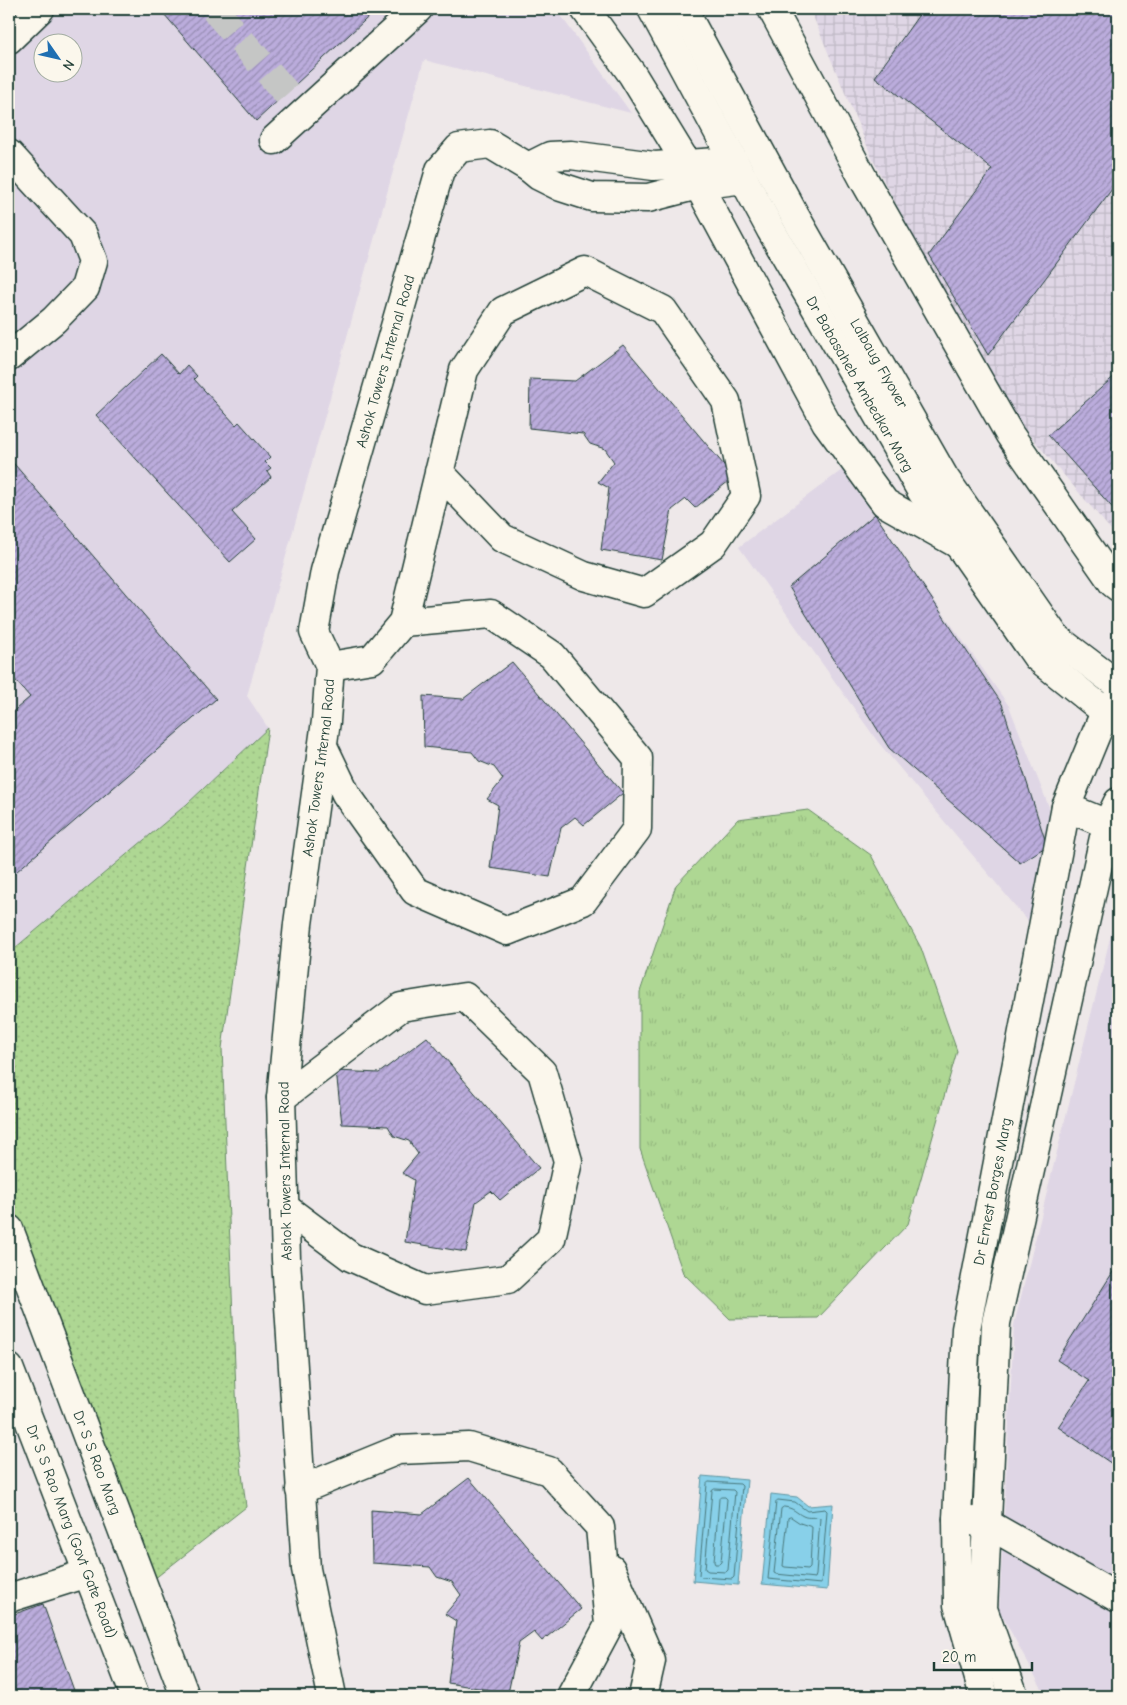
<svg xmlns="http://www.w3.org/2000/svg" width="1127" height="1705" font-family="'Comic Neue',sans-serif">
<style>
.built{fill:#dfd6e5;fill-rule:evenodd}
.industrial{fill:url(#industrial-grid)}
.grass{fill:url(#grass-tufts);stroke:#668a64}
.park{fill:url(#park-dots);stroke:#668a64}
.water{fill:#88d0e9;stroke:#5e95a1}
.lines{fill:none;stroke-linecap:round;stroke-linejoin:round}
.shore{stroke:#49787c;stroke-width:1}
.building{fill:url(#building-hatch);stroke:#1f3d34}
.minor-tunnel{stroke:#c5c6c5;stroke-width:28;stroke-dasharray:28 14;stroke-linecap:butt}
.minor-casing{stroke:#1f3d34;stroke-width:31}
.major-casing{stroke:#1f3d34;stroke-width:31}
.highway-casing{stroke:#1f3d34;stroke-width:31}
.minor{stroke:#fbf7ec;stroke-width:28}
.major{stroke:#fbf7ec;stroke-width:28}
.highway{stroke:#fbf7ec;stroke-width:28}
.rail{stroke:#1f3d34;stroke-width:4}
.labels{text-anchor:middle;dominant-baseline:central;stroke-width:4;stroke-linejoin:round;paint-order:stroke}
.street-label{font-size:15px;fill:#1f3d34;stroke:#fbf7ec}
</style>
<defs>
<pattern id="industrial-grid" width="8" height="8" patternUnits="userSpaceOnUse" patternTransform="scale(1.25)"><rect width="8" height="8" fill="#dfd6e5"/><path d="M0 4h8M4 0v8" fill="none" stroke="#bfb9c5"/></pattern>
<pattern id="grass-tufts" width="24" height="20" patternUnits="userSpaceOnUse" patternTransform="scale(1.25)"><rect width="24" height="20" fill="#aed793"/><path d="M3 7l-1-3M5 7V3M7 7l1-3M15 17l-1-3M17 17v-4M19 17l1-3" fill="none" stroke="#95b97f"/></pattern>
<pattern id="park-dots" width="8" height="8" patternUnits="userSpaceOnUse" patternTransform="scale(1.25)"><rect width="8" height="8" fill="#aed793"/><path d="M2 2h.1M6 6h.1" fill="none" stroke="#95b97f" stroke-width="1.8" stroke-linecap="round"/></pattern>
<pattern id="building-hatch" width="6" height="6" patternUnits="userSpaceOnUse" patternTransform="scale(1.25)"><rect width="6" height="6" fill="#bbacdc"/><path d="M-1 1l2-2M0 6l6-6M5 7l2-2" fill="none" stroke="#978db3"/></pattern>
</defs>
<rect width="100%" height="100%" fill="#eee8e9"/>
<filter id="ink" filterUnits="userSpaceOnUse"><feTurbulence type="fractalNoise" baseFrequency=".02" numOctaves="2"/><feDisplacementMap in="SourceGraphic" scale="10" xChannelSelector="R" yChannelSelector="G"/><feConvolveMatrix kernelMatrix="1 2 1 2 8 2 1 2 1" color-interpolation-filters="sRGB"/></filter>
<g filter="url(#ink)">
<!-- built -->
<path class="built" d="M56,9H556L631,113L424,60L247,696L268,728L187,804L9,953V55ZM42,42H72V72H42Z
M842,470L1009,706L1049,807L1052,858L1032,926L878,742L739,547Z
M1118,906V1696H1046L999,1610L1014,1325Z"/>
<!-- industrial -->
<path class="industrial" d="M810,9H1118V538L996,396L873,160Z"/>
<!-- grass -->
<path class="grass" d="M808,810L871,855L921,948L957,1051L908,1224L818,1318L730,1319L683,1273L640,1149V992L676,885L738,819Z"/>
<!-- park -->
<path class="park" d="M268,728L222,1048L238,1440L246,1507L145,1586L9,1198V953L187,804Z"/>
<!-- water -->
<path class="water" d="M702,1476L747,1480L738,1585L693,1581Z
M771,1494L797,1497L808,1506L833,1504L827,1590L762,1584Z"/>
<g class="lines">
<!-- shore -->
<path class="shore" d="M709,1482L740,1484L742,1486L734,1577L732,1579L701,1577L699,1575L707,1484Z
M715,1489L733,1490L735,1492L728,1570L726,1572L708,1571L705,1569L712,1491Z
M721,1497H725L727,1499L721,1562L719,1564H715L714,1562L719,1499Z
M778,1500L795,1502L807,1511L825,1509L827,1511L821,1584L768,1579L776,1502Z
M784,1507C794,1508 795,1512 803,1516C809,1519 815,1516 820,1518L816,1575L815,1578L776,1574L774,1573L781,1509Z
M791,1517L800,1523L812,1527L810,1567L808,1569L785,1567L783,1566L788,1518Z"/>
</g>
<!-- building -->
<path class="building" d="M170,9H377L256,121L164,14Z
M923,9H1118V181L988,355L929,255L992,169L875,77Z
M623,345L734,477L695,508L686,499L672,510L662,560L601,550L609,488L598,482L614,462L605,449L590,444L583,434L529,428L530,379L575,381Z
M161,354L179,374L187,365L197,376L194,379L236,425L239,422L270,457L265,462L271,468L267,471L271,477L232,512L256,539L230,562L96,415Z
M1118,373V514L1048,435Z
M9,458L216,699L9,878V715L30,697L9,673Z
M875,514L1002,704L1047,846L1020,863L889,748L789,587Z
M512,662L623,793L584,825L575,817L561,828L550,877L490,868L498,805L487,799L503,779L494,767L479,761L472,752L424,747L423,696L463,699Z
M427,1037L539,1168L500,1200L491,1191L476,1202L466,1252L405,1242L414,1180L402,1173L418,1154L409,1141L394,1136L388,1126L342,1124L336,1071L379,1073Z
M1118,1264V1468L1058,1427L1089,1381L1057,1360Z
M469,1478L581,1609L542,1641L534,1632L519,1643L508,1693L448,1683L456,1621L445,1614L461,1595L452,1582L437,1577L430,1567L372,1563L371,1510L422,1514Z
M43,1604L76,1696H9V1616Z"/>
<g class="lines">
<!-- minor-tunnel -->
<path class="minor-tunnel" d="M214,9L294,102"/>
<!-- minor casing -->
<g class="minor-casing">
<g id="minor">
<path d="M585,9L632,74L687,164L826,422L885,503L958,544"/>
<path d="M9,39L40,9"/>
<path d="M274,140L418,9"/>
<path d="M9,154L83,235L93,261L85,288L54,320L9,357"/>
<path d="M528,167L550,156L571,155L654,166L734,161"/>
<path d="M330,666L372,659L403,622L464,370L503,311L585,271L663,310L726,401L746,496L713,544L644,593L584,576L502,538L439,472"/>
<path d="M323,746L346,794L415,891L507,931L583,901L637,829L638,758L552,655L491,614L403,622"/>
<path d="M281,1098L401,1007L465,997L542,1072L568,1161L551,1239L508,1279L425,1290L351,1257L284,1207"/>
<path d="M300,1490L398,1450L469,1447L549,1471L600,1527L609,1625L571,1696"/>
<path d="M957,1519L986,1523L1118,1598"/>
<path d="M611,1569L651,1661L643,1696"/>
<path d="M9,1598L88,1573"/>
<path id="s1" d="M332,1696L306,1569L286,1259L281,1098L298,924L326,721L330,666L314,632L325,571L440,170L459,148L490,144L528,167L539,176L561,187L592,197L648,198L698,185L744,179"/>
</g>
</g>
<!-- major casing -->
<g class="major-casing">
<g id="major">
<path d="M1066,807L1107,824"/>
<path id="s2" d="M9,1229L185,1696"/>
<path id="s3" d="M9,1368L135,1696"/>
<path id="s4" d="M984,1696L958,1605L957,1519L966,1329L1066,807L1105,712L1118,699"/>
<path d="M1014,1696L983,1609L996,1323L1107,824L1118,802"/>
</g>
</g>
<!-- highway casing -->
<g class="highway-casing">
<g id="highway">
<path id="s5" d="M652,9L771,230L922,492L1037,657L1118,722"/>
<path id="s6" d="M683,9L795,216L944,477L1056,638L1118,685"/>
<path d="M772,9L863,178L1010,435L1113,583L1118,587"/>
<path d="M1101,853L1118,836"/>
</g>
</g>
<!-- minor -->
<use href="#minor" class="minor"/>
<!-- major -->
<use href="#major" class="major"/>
<!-- highway -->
<use href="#highway" class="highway"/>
<!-- rail -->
<path class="rail" d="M9,19L18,9"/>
</g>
</g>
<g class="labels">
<!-- street labels -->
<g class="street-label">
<text stroke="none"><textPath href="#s1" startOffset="1354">Ashok Towers Internal Road</textPath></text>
<text stroke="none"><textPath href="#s6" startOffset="405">Lalbaug Flyover</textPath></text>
<text stroke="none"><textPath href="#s5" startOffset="429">Dr Babasaheb Ambedkar Marg</textPath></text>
<text stroke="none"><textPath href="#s1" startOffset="934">Ashok Towers Internal Road</textPath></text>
<text transform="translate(285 1171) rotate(-91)">Ashok Towers Internal Road</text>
<text stroke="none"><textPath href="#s4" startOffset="511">Dr Ernest Borges Marg</textPath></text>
<text stroke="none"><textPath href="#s2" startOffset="250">Dr S S Rao Marg</textPath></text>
<text stroke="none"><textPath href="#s3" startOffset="175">Dr S S Rao Marg (Govt Gate Road)</textPath></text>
</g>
</g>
<!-- margin -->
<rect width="1127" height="1705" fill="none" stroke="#fbf7ec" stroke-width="30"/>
<rect x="15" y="15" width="1097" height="1675" fill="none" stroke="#1f3d34" stroke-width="2" filter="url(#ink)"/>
<!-- north arrow -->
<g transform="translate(58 58) rotate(124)"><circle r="24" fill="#fbf7ec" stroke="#a3ada2"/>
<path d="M0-4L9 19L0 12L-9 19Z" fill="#1f6fb2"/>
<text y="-8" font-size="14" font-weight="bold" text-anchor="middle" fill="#1f3d34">N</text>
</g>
<!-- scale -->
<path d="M934 1662v8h98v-8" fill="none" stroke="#1f3d34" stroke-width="2.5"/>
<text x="942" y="1662" font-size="15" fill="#1f3d34" stroke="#fbf7ec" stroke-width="4" paint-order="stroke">20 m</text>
</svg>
